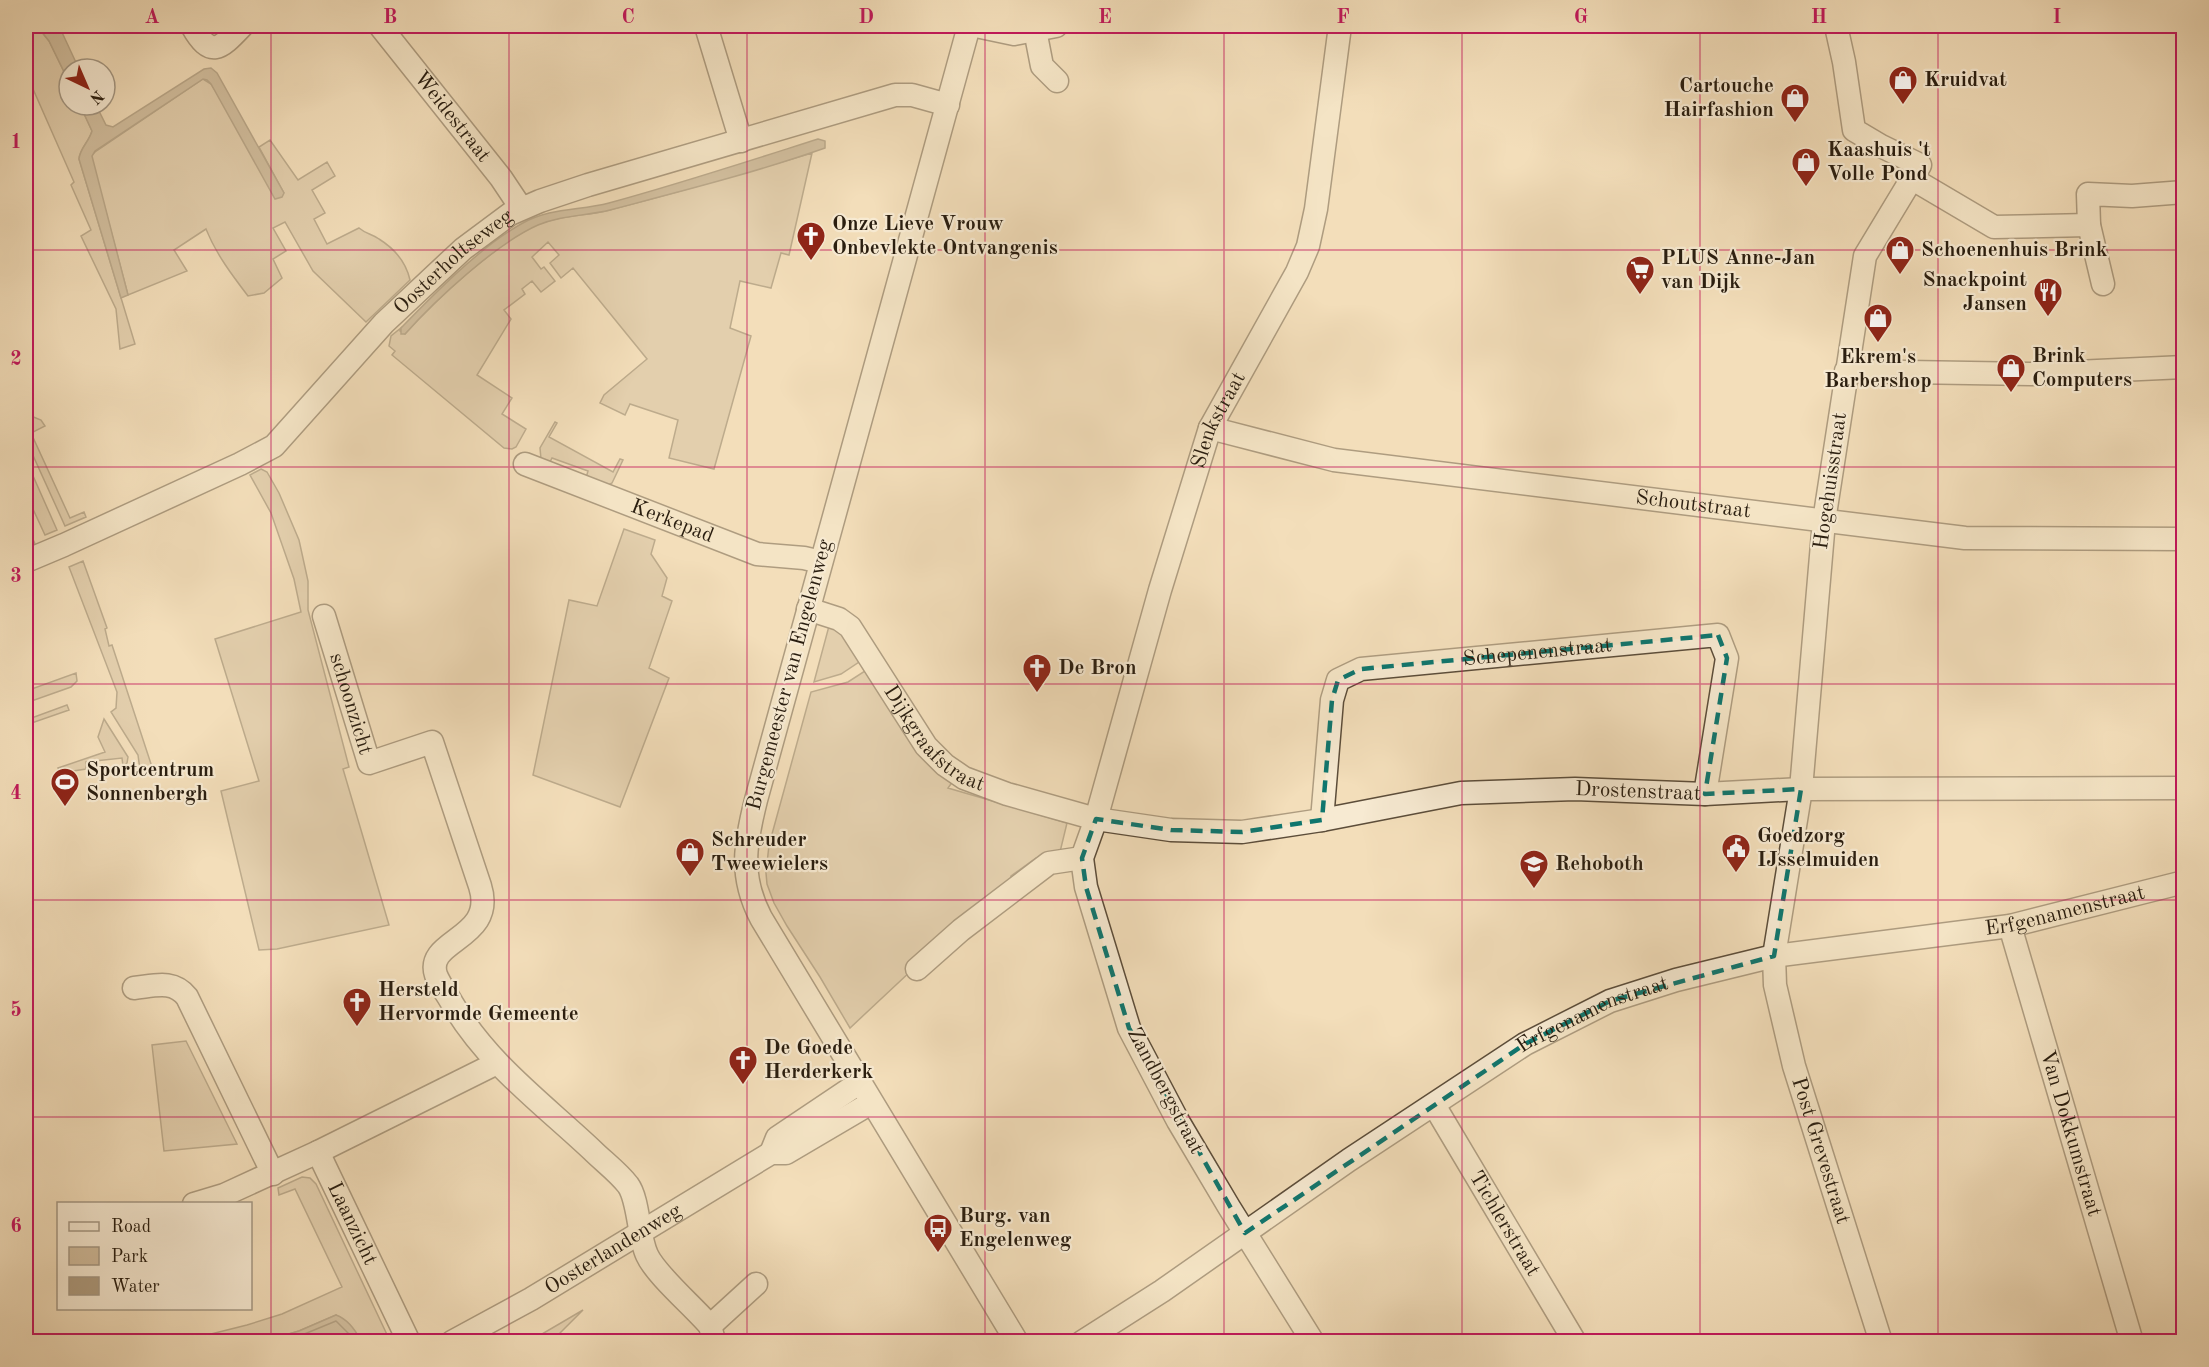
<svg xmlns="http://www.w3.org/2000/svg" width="2209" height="1367" font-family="'Old Standard TT',serif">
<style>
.green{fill:#d1bd9d;stroke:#7d6d56;stroke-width:1.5}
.water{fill:#ae9c80;stroke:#796953;stroke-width:1.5}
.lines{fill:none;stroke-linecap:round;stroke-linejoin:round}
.shore{stroke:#6c5c48;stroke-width:1.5}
.minor-casing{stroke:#5c4d3a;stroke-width:25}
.minor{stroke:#f7ead2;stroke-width:22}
.marked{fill:none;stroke:#0f766e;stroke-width:4.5;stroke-dasharray:12 8;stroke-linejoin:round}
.grid{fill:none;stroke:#c2185b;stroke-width:1.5;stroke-opacity:0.55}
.labels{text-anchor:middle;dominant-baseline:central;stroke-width:4.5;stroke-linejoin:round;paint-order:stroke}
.poi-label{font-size:21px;font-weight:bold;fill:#291d0f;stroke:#f7ead2;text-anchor:start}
.street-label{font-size:21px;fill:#291d0f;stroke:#f7ead2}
.neatline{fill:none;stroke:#c2185b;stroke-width:2}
.grid-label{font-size:20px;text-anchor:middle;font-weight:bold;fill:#c2185b}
</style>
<rect width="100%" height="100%" fill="#f3deba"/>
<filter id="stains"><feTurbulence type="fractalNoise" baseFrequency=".00333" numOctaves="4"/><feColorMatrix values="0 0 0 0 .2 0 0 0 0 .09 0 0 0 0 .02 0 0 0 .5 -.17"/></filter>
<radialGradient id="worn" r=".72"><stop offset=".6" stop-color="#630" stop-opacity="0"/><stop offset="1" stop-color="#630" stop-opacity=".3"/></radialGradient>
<!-- green -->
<path class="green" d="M26,26H37L49,41L69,82V105H80L92,131C89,142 80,148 79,159L135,344L120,349L116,309L81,236L91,230L71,185L74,182L26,73Z
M203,79L211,84L284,193L259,147L270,140L298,180L327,162L335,176L312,190L325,213L314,219L327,244L359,228C366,234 372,234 379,239C395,249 406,262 410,280L366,322L313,271L285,222L273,228L286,251L273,259L282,278L264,293L248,296C232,275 216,254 206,229L174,250L187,271L128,295L91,156L95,152Z
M812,153L789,255L781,253L771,288L740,281L730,328L751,336L714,469L669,458L678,420L630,404L625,415L600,403L604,395L647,359L573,268L561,278L550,263L559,255L548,242L532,257L541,269L544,267L555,281L541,292L532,281L522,289L525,294L504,310L511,319L477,375L512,398L502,414L526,429L516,447L512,449L504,448L392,355L395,351L389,346L391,336L401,328L400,331L405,334C436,300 497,242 539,224C561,215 586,216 610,210C678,192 745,173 812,153Z
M31,416L41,420L45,426L31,433L70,518L84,512L86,517L65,526L26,440V417Z
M555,422L557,423L549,437L613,472L620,459L623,460L612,483L607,486L586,478L588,471L552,458L549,464L541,459L540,448Z
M26,460L57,530L45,535L26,494Z
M261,469L267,472L279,493L299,540L308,581V610L349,767L343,769L389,925L277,949L259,950L221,791L259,781L215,639L301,612L294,579L271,513L250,475Z
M26,522L35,544L26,551Z
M624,529L655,540L651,554L667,578L662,596L672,601L649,668L669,678L620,807L533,775L569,600L597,606Z
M83,561L107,628L105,629L109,646L112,645L152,767L140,770L138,755L111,712L116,708L117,692L69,567Z
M829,626L839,628L862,660L841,674L814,682Z
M868,669L953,781L948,788L1067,823L1060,852L1045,860L1036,858L1011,876L1009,886L913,969L850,1028L820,977L787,926L774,903L767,884L766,873L769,845L811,692L848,682Z
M76,673L77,681L71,687L26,703V689L29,690Z
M67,705L69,710L26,725V720Z
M104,719L128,757L127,763L123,766L122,758L86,762V769L60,773L58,768L105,752L98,737Z
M186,1041L237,1144L164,1151L152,1045Z
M302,1177L310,1178L316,1184L390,1341H361L357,1334L336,1315L299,1331L265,1341L179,1342L247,1325L282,1314L342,1287L295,1189L279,1195L278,1188Z
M583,1310L552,1341H530Z"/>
<!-- water -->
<path class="water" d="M37,26H59L79,69H69V82L49,41Z
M211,68L217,73L284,193L282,197L275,199L211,84L207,80L203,79L95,151L92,156L128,295L121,298L79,159C80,148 89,142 92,131L80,105H96L106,125L113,127L204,69Z
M818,139L825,141V148C754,173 682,191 610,210C586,216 561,215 538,225C497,243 435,300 405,334H401V328C435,293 479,248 521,224C551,207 579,211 609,203C679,184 749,161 818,139Z
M336,1315C347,1319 356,1331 361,1341H265L299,1331Z"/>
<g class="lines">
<!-- shore -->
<path class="shore" d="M285,1342L336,1321L352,1337L354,1342"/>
<!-- minor casing -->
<g class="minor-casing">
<g id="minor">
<path d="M192,26C211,60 221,48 242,26"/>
<path id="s1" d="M380,26L501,178L521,208"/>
<path d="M706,26L741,141"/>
<path d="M969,26L756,800C745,844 739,876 761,918L1017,1342"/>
<path d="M976,26L1014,34L1056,26"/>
<path id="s2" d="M1836,26L1844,62L1854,130L1881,146L1920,165L1865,256L1824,521L1801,789L1774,956L1775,985L1794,1066L1881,1342"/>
<path d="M1035,30L1042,66L1057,81"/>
<path d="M1911,178L1994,227L2089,225"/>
<path d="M2103,284L2089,225L2088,194L2132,196L2184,192"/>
<path d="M1846,371L2031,374L2184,367"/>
<path id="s3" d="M1210,428L1334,460L1965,538L2184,539"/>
<path id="s4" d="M525,464L757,554L804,558L821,562"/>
<path id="s5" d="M26,561L64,545L240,464L274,446L384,323L463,249L510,214L540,201L588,185L895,95H912L948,105"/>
<path id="s6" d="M808,609L839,619L850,627L926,746L945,765L964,778L1007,794L1096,819L1171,830L1242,832L1322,820L1461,793L1575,789L1705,794L1801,789L2184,788"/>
<path id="s7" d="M324,616L369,763L432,742L480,886C497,940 424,939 436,975C440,985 447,994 452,1003C487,1063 542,1103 592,1150C603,1161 618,1172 628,1185C639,1200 638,1236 647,1255C656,1275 694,1307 710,1326L713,1337L709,1342"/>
<path id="s8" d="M1322,820L1332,700L1338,680L1361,669L1718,635L1727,658L1705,794"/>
<path id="s9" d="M2010,926L2132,1342"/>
<path d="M917,969L961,930L1049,863L1082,858"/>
<path d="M134,988C154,986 173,979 187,997L273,1174"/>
<path id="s10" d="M1434,1105L1575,1342"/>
<path d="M318,1152L497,1063"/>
<path d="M771,1153L777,1138L859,1083"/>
<path id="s11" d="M194,1204L224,1195L318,1152L409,1342"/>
<path d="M710,1326L756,1284"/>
<path id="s12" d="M452,1342L531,1299L771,1153H786L871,1103"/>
<path id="s13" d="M1082,1342L1162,1291L1349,1160L1525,1044L1610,1001L1676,980L1774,956L2010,926L2184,882"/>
<path id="s14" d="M1313,1342L1229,1207L1178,1121L1129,1028L1086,887L1082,858L1096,819L1160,590L1210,428L1297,272L1308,246L1316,209L1340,26"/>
</g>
</g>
<!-- minor -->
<use href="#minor" class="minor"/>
</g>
<!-- marked area -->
<path d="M0 0H2209V1367H0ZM1718,635L1727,658L1705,794L1801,789L1774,956L1610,1001L1525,1044L1245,1233L1129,1028L1086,887L1082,858L1096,819L1171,830L1242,832L1322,820L1332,700L1338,680L1361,669Z" fill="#f3deba" fill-opacity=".55" fill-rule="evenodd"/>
<path class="marked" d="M1718,635L1727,658L1705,794L1801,789L1774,956L1610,1001L1525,1044L1245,1233L1129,1028L1086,887L1082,858L1096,819L1171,830L1242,832L1322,820L1332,700L1338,680L1361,669Z"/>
<!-- grid -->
<path class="grid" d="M271,26V1342M509,26V1342M747,26V1342M985,26V1342M1224,26V1342M1462,26V1342M1700,26V1342M1938,26V1342M26,250H2184M26,467H2184M26,684H2184M26,900H2184M26,1117H2184"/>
<!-- icons -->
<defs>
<g id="shop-pin" transform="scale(1.5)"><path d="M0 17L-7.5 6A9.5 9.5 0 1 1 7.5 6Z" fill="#8f2418" stroke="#f7ead2"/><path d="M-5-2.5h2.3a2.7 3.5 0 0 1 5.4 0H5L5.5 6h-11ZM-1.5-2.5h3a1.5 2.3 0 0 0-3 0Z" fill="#fff"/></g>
<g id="church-pin" transform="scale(1.5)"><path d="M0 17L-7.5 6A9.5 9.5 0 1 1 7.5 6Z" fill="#8f2418" stroke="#f7ead2"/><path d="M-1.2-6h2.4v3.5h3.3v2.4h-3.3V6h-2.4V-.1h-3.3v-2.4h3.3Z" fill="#fff"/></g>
<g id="supermarket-pin" transform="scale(1.5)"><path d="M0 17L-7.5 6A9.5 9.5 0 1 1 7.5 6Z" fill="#8f2418" stroke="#f7ead2"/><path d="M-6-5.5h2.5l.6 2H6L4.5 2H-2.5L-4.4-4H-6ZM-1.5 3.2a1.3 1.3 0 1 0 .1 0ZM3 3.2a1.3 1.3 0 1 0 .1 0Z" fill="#fff"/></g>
<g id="restaurant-pin" transform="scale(1.5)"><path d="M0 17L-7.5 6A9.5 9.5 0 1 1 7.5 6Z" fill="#8f2418" stroke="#f7ead2"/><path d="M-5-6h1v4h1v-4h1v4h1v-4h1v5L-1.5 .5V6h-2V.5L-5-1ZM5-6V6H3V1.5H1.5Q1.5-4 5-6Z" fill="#fff"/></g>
<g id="stadium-pin" transform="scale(1.5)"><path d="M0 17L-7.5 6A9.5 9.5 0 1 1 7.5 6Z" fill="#8f2418" stroke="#f7ead2"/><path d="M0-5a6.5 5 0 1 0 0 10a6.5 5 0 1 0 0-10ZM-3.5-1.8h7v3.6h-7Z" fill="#fff"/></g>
<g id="civic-pin" transform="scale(1.5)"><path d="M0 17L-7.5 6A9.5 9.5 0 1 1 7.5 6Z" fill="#8f2418" stroke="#f7ead2"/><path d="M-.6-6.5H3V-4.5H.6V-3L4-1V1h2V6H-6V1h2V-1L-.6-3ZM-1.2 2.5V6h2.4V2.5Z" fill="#fff"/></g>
<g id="school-pin" transform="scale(1.5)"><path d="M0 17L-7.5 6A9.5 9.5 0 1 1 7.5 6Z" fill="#8f2418" stroke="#f7ead2"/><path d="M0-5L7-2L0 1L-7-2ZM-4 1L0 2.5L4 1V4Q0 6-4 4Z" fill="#fff"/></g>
<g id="bus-pin" transform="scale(1.5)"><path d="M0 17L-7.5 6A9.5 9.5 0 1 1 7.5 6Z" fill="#8f2418" stroke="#f7ead2"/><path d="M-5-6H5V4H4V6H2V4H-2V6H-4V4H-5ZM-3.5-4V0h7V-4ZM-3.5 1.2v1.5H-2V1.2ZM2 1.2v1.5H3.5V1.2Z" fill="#fff"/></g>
</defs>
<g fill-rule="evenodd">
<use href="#shop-pin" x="1903" y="80"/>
<use href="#shop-pin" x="1795" y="98"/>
<use href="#shop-pin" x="1806" y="162"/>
<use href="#church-pin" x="811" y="236"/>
<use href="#shop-pin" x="1900" y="250"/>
<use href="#supermarket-pin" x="1640" y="270"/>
<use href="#restaurant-pin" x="2048" y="292"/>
<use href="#shop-pin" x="1878" y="318"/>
<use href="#shop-pin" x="2011" y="368"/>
<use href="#church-pin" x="1037" y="668"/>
<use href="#stadium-pin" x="65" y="782"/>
<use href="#civic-pin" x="1736" y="848"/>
<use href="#shop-pin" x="690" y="852"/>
<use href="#school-pin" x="1534" y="864"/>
<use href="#church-pin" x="357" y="1002"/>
<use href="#church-pin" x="743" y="1060"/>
<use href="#bus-pin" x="938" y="1228"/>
</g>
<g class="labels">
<!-- poi labels -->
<g class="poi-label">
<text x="1924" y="80">Kruidvat</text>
<text x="1774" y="86" text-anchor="end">Cartouche<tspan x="1774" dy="24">Hairfashion</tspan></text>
<text x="1827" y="150">Kaashuis 't<tspan x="1827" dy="24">Volle Pond</tspan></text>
<text x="832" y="224">Onze Lieve Vrouw<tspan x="832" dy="24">Onbevlekte Ontvangenis</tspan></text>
<text x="1921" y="250">Schoenenhuis Brink</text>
<text x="1661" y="258">PLUS Anne-Jan<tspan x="1661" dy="24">van Dijk</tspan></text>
<text x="2027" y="280" text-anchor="end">Snackpoint<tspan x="2027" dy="24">Jansen</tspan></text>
<text x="2032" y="356">Brink<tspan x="2032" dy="24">Computers</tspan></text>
<text x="1878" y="357" text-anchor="middle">Ekrem's<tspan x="1878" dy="24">Barbershop</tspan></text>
<text x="1058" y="668">De Bron</text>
<text x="86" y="770">Sportcentrum<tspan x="86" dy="24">Sonnenbergh</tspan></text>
<text x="1757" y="836">Goedzorg<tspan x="1757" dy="24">IJsselmuiden</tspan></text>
<text x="711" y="840">Schreuder<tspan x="711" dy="24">Tweewielers</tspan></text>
<text x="1555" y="864">Rehoboth</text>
<text x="378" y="990">Hersteld<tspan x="378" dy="24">Hervormde Gemeente</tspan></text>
<text x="764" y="1048">De Goede<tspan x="764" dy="24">Herderkerk</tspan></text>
<text x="959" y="1216">Burg. van<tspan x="959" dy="24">Engelenweg</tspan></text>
</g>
<!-- street labels -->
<g class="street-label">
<text stroke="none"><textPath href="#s1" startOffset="116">Weidestraat</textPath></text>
<text stroke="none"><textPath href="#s5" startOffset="531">Oosterholtseweg</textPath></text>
<text stroke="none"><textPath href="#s14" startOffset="1000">Slenkstraat</textPath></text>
<text transform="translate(1831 481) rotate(-82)">Hogehuisstraat</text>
<text stroke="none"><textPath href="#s3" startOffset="490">Schoutstraat</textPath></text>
<text stroke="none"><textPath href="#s4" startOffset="158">Kerkepad</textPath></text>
<text stroke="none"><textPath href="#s8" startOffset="344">Schepenenstraat</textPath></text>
<text transform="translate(790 675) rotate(-75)">Burgemeester van Engelenweg</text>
<text stroke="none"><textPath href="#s7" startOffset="92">schoonzicht</textPath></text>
<text stroke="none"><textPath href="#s6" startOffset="188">Dijkgraafstraat</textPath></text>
<text stroke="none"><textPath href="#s6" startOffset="922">Drostenstraat</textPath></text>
<text stroke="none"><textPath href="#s13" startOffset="1094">Erfgenamenstraat</textPath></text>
<text stroke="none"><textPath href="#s13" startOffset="608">Erfgenamenstraat</textPath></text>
<text transform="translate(1165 1091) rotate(62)">Zandbergstraat</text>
<text stroke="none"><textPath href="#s9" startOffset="216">Van Dokkumstraat</textPath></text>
<text stroke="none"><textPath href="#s2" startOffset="1194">Post Grevestraat</textPath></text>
<text stroke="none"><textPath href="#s10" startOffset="138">Tichlerstraat</textPath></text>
<text stroke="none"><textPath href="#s11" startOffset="214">Laanzicht</textPath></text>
<text stroke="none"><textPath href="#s12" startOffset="186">Oosterlandenweg</textPath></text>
</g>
</g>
<!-- margin -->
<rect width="2209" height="1367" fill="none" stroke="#f3deba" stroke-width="66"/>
<!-- legend -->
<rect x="57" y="1202" width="195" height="108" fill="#f7ead2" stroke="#a59884" stroke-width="1.5"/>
<rect x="69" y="1222" width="30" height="9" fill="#f7ead2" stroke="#a59884" stroke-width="1.5"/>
<text x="111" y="1232" font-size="18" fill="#291d0f">Road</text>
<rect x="69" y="1247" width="30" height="18" fill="#d1bd9d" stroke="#a59884" stroke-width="1.5"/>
<text x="111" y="1262" font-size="18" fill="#291d0f">Park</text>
<rect x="69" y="1277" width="30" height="18" fill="#ae9c80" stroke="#a59884" stroke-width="1.5"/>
<text x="111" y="1292" font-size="18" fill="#291d0f">Water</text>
<!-- north arrow -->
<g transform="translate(87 87) rotate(136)"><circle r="28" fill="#f7ead2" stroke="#a59884" stroke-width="1.5"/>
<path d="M0-4.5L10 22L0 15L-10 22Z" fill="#8f2418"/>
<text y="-9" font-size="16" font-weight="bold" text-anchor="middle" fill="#291d0f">N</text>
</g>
<rect x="33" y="33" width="2143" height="1301" class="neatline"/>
<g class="grid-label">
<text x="152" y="23">A</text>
<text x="390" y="23">B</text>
<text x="628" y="23">C</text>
<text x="866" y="23">D</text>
<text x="1105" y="23">E</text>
<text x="1343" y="23">F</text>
<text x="1581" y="23">G</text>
<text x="1819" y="23">H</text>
<text x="2057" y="23">I</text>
<text x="16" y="148">1</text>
<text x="16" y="365">2</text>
<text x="16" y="582">3</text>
<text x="16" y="799">4</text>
<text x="16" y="1016">5</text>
<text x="16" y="1232">6</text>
</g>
<rect width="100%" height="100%" filter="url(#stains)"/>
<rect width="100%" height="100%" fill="url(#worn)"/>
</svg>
